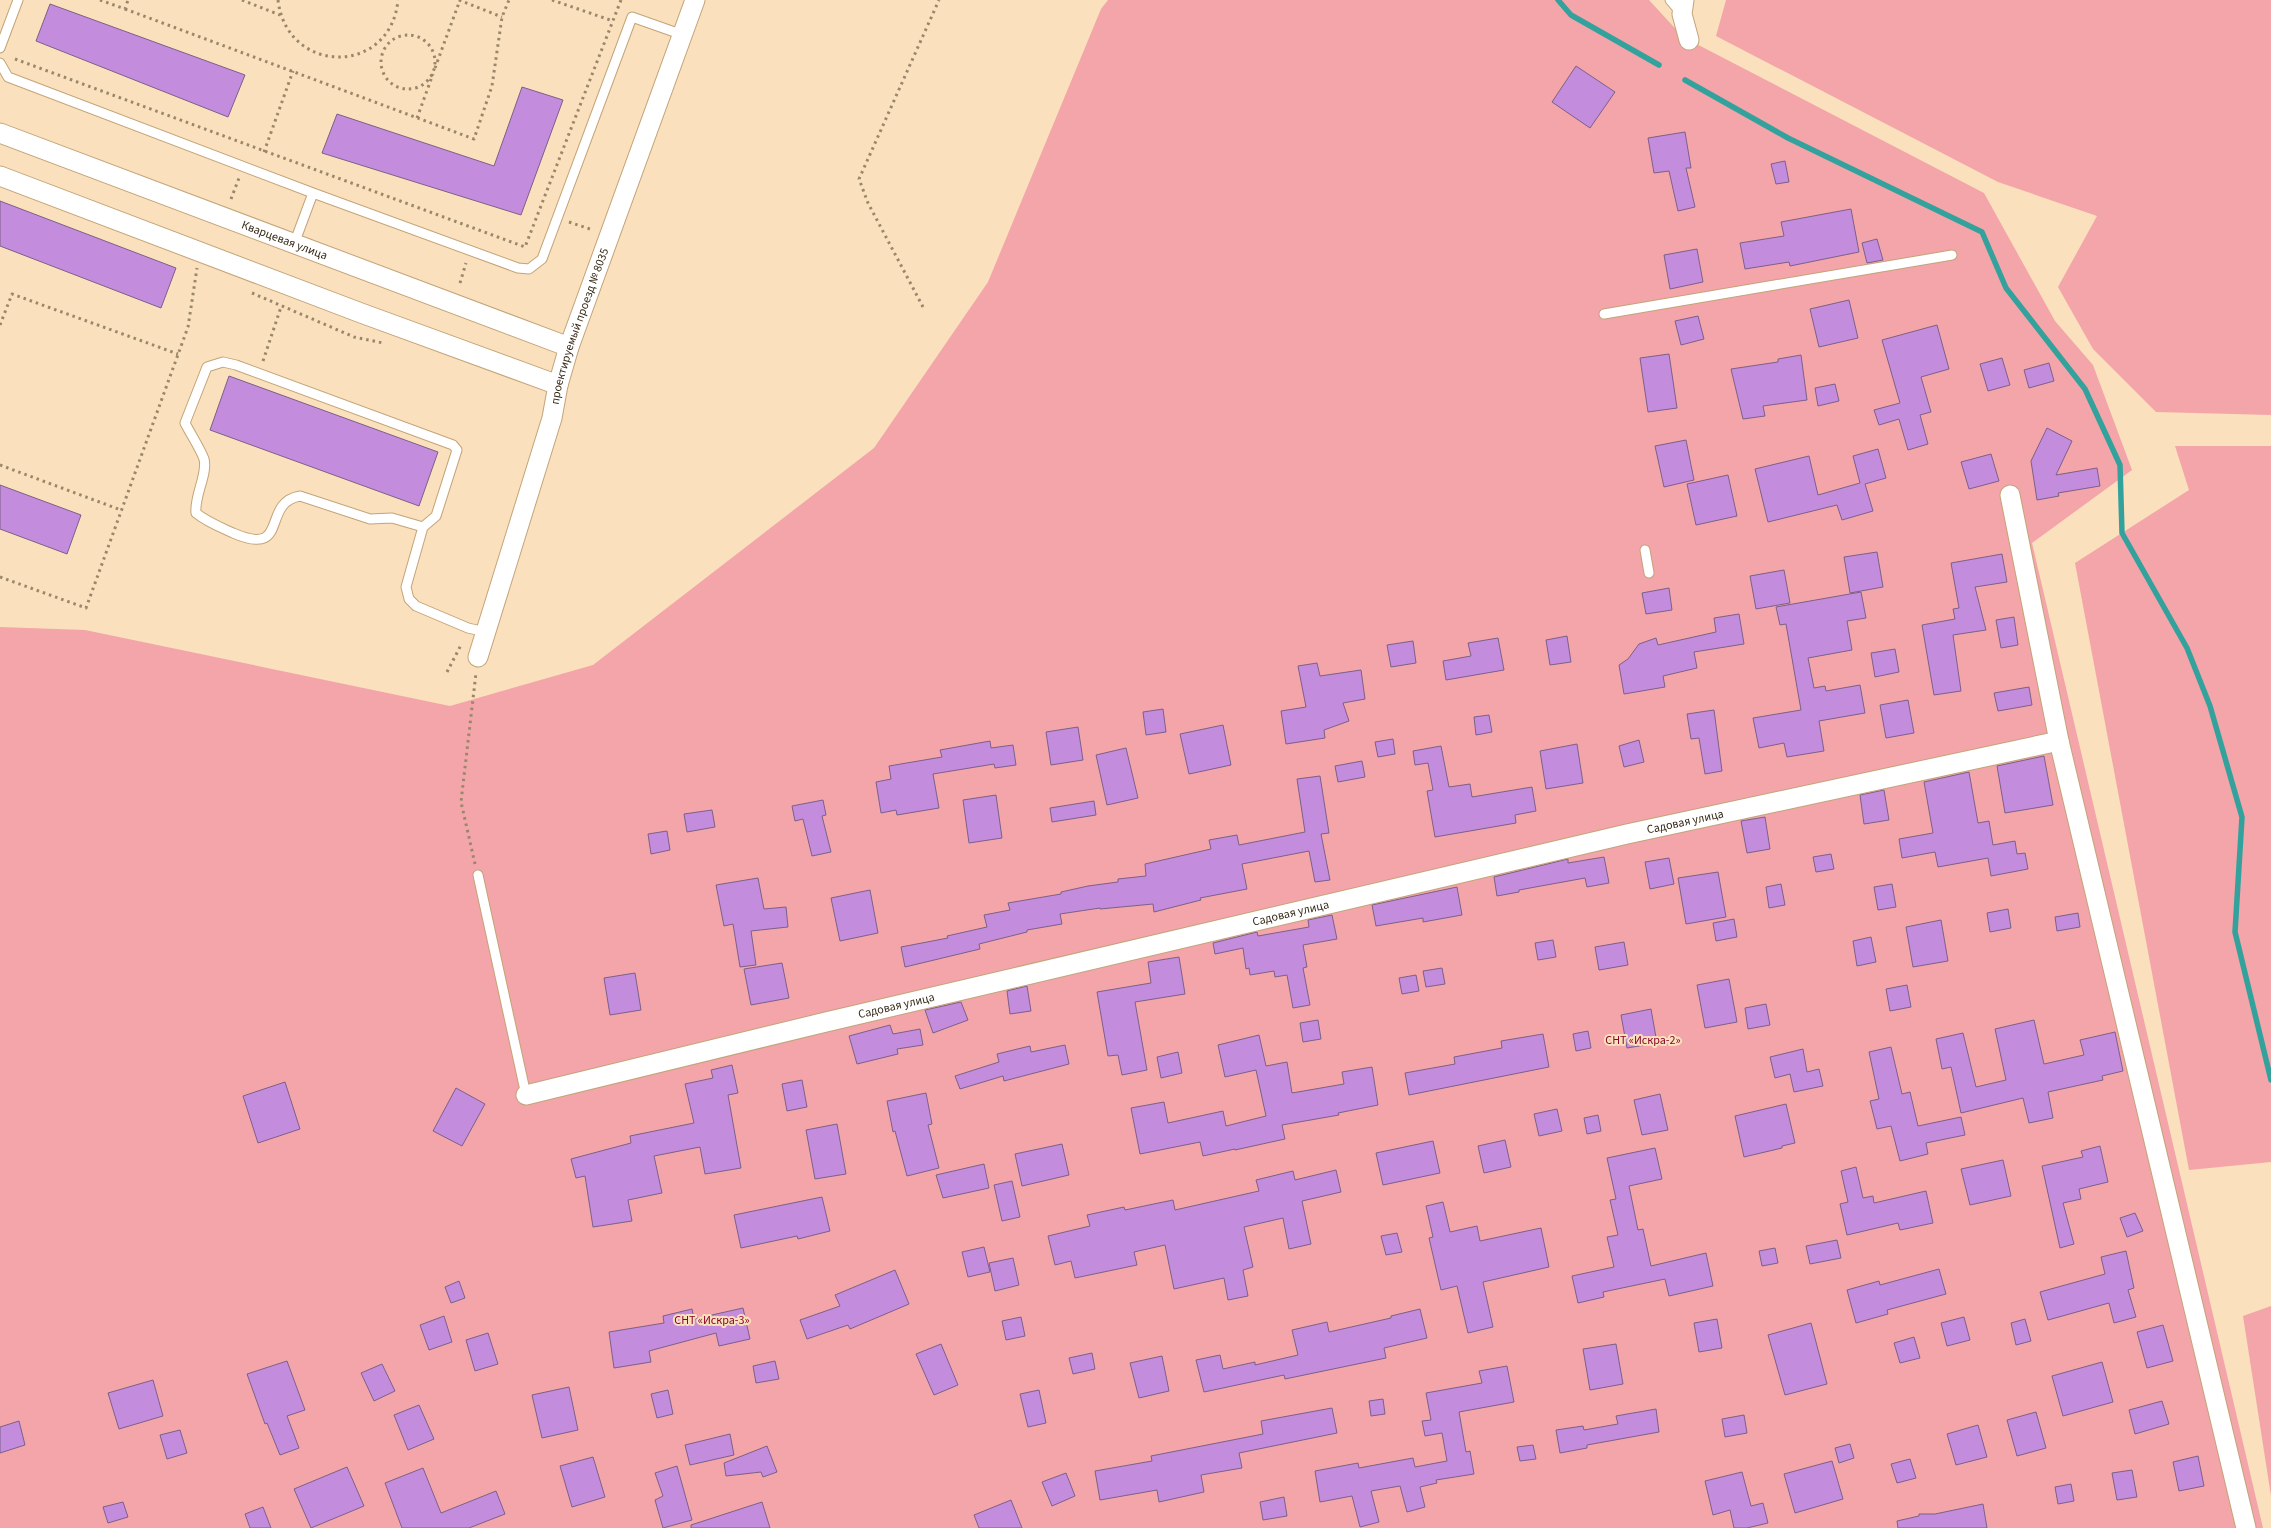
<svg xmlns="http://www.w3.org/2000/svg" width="2271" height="1528" font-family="'Source Sans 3',sans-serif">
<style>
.green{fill:#f3a5aa}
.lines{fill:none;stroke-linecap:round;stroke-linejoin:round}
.stream{stroke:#33a29c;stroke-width:5.5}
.building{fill:#c38cdc;stroke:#7c6088}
.lane-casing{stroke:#c3a478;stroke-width:11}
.street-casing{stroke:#c3a478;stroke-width:21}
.path{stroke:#9a876b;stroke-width:3;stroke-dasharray:2.5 4;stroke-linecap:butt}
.lane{stroke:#fff;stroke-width:9}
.street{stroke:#fff;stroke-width:19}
.labels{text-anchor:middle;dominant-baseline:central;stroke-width:4;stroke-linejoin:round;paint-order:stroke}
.street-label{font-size:12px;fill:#342816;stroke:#fae0bc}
.park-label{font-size:12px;fill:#88052b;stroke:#fae0bc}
</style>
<rect width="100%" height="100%" fill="#fae0bc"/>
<!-- green -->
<path class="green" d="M1108,0H1649L1683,37L1984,193L2055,321L2093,365L2132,470L2032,543L2263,1528H0V627L85,630L450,706L593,665L874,448L988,282L1101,9Z
M1726,0H2271V415L2156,412L2093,349L2058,287L2097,216L1998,182L1716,36Z
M2175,446H2271V1162L2189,1170L2075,563L2189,490Z
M2271,1306V1496L2243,1316Z"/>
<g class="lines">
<!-- stream -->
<path class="stream" d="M1558,0L1571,15L1659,65
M1685,80L1788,138L1982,232L2006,288L2085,389L2120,465L2122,533L2187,648L2210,706L2242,817L2235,932L2271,1080"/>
</g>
<!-- building -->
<path class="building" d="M50,4L245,75L228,117L36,41Z
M1576,66L1615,92L1590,128L1552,102Z
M522,87L563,100L521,215L322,153L337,114L494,166Z
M1685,132L1691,168H1686L1695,207L1678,211L1669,171L1654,173L1648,138Z
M1785,161L1789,182L1776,184L1771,164Z
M0,201L176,268L161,308L0,246Z
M1851,209L1859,252L1790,266L1789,262L1745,269L1740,243L1784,236L1781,222Z
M1877,239L1883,260L1867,263L1862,243Z
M1697,249L1703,282L1670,289L1664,255Z
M1849,300L1858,338L1819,347L1810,309Z
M1698,316L1704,339L1681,345L1675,321Z
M1937,325L1949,369L1921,377L1931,412L1920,415L1928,444L1908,450L1899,419L1879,425L1874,410L1900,403L1882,340Z
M1669,354L1677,408L1648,412L1640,358Z
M1801,355L1807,400L1763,406L1765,416L1743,419L1731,369L1778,362V359Z
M2002,358L2010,385L1988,391L1980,364Z
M2049,363L2054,381L2029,388L2024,370Z
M229,376L438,452L419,506L210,430Z
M1835,384L1839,401L1818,406L1815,388Z
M2047,428L2072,441L2056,475L2097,468L2100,486L2058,493L2059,496L2037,500L2031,461Z
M1686,440L1694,480L1664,487L1655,446Z
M1878,449L1886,478L1865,484L1873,511L1842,520L1837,505L1768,522L1755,469L1809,456L1818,495L1860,483L1853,456Z
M1991,454L1999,481L1969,489L1961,462Z
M1728,475L1737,516L1696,525L1687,484Z
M0,485L81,515L67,554L0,529Z
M1877,552L1883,587L1850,593L1844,557Z
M2002,554L2007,582L1975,587L1986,630L1953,635L1961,691L1934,695L1922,625L1955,619L1953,609L1959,608L1951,563Z
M1784,570L1790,603L1756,609L1750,576Z
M1669,588L1672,610L1646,614L1642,593Z
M1861,592L1866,618L1847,621L1852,650L1808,658L1814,688L1825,686L1826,691L1860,685L1865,713L1819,721L1824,751L1787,757L1784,743L1759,748L1753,718L1801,710L1786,624L1780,625L1776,607Z
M1739,614L1744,644L1694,652L1697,668L1663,676L1665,687L1624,694L1619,665L1628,659L1639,644L1656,638L1658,645L1716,632L1714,618Z
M2014,617L2018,645L2001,648L1996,620Z
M1567,636L1571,662L1550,665L1546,640Z
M1498,638L1504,670L1446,680L1443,661L1471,656L1468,643Z
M1413,641L1416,663L1391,667L1387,645Z
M1895,649L1899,672L1875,677L1871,653Z
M1317,663L1320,676L1361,670L1365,699L1343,703L1349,721L1324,730L1325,738L1286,744L1281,711L1306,707L1298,666Z
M2029,687L2032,705L1998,711L1994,693Z
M1908,700L1914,733L1886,738L1880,705Z
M1163,709L1166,732L1146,735L1143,712Z
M1714,710L1722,771L1705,774L1699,738L1691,739L1687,714Z
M1489,715L1492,732L1476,735L1474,717Z
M1223,725L1231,765L1189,774L1180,734Z
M1078,727L1083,760L1051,765L1046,732Z
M1393,739L1395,754L1378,757L1375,742Z
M1639,740L1644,762L1624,767L1619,746Z
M990,741L991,748L1013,745L1016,765L995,768L994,764L933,774L939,808L897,815L896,810L881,813L876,782L891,779L889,766L942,757L940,750Z
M1577,744L1583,783L1546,789L1540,751Z
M1441,746L1449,787L1470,784L1472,797L1532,787L1536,811L1515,815L1516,823L1435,837L1427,791L1433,790L1428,763L1415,765L1413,751Z
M1126,748L1138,798L1107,805L1096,755Z
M2044,756L2053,805L2005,813L1997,766Z
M1362,761L1365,777L1338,782L1335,766Z
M1969,772L1978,823L1989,821L1993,845L2015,841L2017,854L2025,853L2028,869L1991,876L1988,858L1938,867L1935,852L1902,858L1899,839L1933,833L1924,782Z
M1320,776L1329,833L1321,834L1330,880L1315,882L1309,851L1242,864L1247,889L1200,898L1201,900L1154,912L1153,904L1100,909V908L1060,914L1062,924L1027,930V932L979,944L980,949L905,967L901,947L948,938L947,936L987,927L984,915L1010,910L1008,903L1061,894V892L1088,886L1118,882V879L1146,876L1145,864L1211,849L1209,840L1237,835L1239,845L1305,832L1297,779Z
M1884,790L1889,820L1864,824L1860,795Z
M996,795L1002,838L969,843L963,800Z
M823,800L826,815L822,816L831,852L812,856L803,819L795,821L792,806Z
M1094,801L1096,815L1052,822L1050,808Z
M712,810L715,827L687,832L684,814Z
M1765,817L1770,849L1747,853L1741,821Z
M667,831L670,850L651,854L648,834Z
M1831,854L1834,869L1816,872L1813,857Z
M1604,857L1609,883L1587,887L1585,878L1519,890V892L1497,896L1494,877L1568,859V863Z
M1669,858L1674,884L1650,889L1645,862Z
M1718,872L1726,917L1686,924L1678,878Z
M758,878L764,909L786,907L788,927L751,931L756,965L740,967L733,924L724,926L716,885Z
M1781,884L1785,905L1769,908L1766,887Z
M1892,884L1896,907L1878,910L1874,887Z
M1457,887L1462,915L1423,922V918L1376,926L1372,905Z
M870,890L878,933L840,941L831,898Z
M2008,909L2011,928L1990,932L1987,913Z
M2078,913L2080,927L2057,931L2055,917Z
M1332,915L1337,939L1303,945L1307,967L1303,968L1310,1005L1293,1008L1287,975L1275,977L1274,971L1250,975L1249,968L1246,969L1243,948L1215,954L1213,943L1257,932L1258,936L1309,927L1308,920Z
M1734,919L1737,937L1716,941L1713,923Z
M1941,920L1948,961L1913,967L1906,927Z
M1871,937L1876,962L1857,966L1853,941Z
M1553,940L1556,957L1538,960L1535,943Z
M1624,942L1628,965L1599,970L1595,947Z
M1179,957L1185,994L1135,1002L1147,1070L1122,1075L1118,1055L1108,1056L1097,992L1151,983L1148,962Z
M782,963L789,998L751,1005L744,969Z
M1442,968L1445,984L1426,987L1423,971Z
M635,973L641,1010L610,1015L604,978Z
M1416,975L1419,991L1402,994L1399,978Z
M1729,979L1737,1022L1705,1028L1697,985Z
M1907,985L1911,1007L1890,1011L1886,989Z
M1027,986L1031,1011L1010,1014L1007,991Z
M961,1002L968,1020L933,1033L925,1010Z
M1766,1004L1770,1025L1748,1029L1745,1008Z
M1651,1009L1657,1043L1627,1048L1621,1015Z
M1318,1020L1321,1039L1303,1042L1300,1023Z
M2034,1020L2044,1064L2084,1055L2080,1040L2115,1032L2123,1071L2102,1076L2103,1080L2048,1092L2053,1118L2029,1123L2023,1098L1961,1113L1951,1067L1942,1069L1936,1039L1963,1033L1976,1087L2006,1080L1995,1029Z
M890,1025L893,1034L920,1029L923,1045L897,1049L898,1054L857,1064L849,1036Z
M1588,1031L1591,1048L1576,1051L1573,1034Z
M1543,1034L1549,1067L1409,1095L1405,1073L1455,1064L1454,1057L1502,1048L1501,1041Z
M1259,1035L1266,1066L1287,1062L1292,1093L1344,1084L1342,1072L1372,1067L1378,1105L1338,1113L1339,1115L1282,1125L1285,1139L1235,1150V1149L1203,1156L1200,1142L1140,1154L1131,1108L1164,1102L1168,1123L1223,1111L1226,1126L1266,1116L1256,1070L1225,1077L1218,1045Z
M1065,1045L1069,1064L1004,1081L1003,1076L960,1089L955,1076L999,1062L997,1054L1030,1046L1031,1052Z
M1891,1047L1902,1094L1910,1092L1918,1126L1961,1117L1965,1135L1926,1143L1928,1154L1900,1161L1891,1126L1877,1129L1870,1101L1879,1099L1869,1052Z
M1803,1049L1807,1072L1819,1069L1823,1086L1794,1092L1790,1074L1775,1078L1770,1057Z
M1178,1052L1182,1073L1161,1078L1157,1057Z
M732,1065L738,1093L728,1095L741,1168L705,1174L700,1147L654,1156L662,1193L628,1200L632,1221L593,1227L585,1176L576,1178L571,1159L631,1143L630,1136L694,1123L685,1084L713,1078L711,1070Z
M802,1080L807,1107L787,1111L782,1084Z
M285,1082L300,1129L258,1143L243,1096Z
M456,1088L485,1104L462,1146L433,1131Z
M926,1093L932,1124L928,1125L939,1168L907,1176L895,1131L893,1132L887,1101Z
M1660,1094L1668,1130L1642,1135L1634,1100Z
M1786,1104L1795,1143L1782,1146V1148L1744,1157L1735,1116Z
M1557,1109L1562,1131L1539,1136L1534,1114Z
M1598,1115L1601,1131L1587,1134L1584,1118Z
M837,1124L846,1174L815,1179L806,1130Z
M1505,1140L1511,1167L1484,1173L1478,1146Z
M1433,1141L1440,1173L1383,1185L1376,1153Z
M1062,1144L1069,1175L1022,1186L1015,1154Z
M2100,1146L2108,1182L2079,1189L2081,1199L2063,1203L2074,1244L2060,1248L2042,1166L2083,1157L2081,1151Z
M1655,1148L1662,1179L1629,1186L1638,1230L1643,1229L1651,1266L1706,1253L1713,1286L1669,1296L1665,1279L1603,1292L1604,1297L1578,1303L1572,1276L1614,1267L1607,1237L1618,1235L1610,1200L1616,1199L1607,1158Z
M2003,1160L2011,1196L1970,1205L1961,1169Z
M984,1164L989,1188L943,1198L936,1175Z
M1856,1167L1863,1198L1873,1196L1874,1203L1926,1191L1933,1223L1900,1230L1898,1223L1847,1235L1840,1204L1848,1202L1841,1171Z
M1336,1170L1341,1192L1302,1201L1311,1244L1289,1249L1283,1218L1244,1227L1253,1267L1243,1270L1248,1296L1228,1300L1224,1278L1174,1289L1165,1245L1134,1252L1137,1265L1075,1278L1071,1261L1055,1265L1048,1236L1090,1226L1087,1215L1124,1207L1125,1210L1173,1200L1175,1210L1259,1191L1256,1180L1293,1171L1295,1180Z
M1012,1181L1020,1217L1002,1221L994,1185Z
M822,1197L830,1231L798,1239L797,1236L741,1248L734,1215Z
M1443,1202L1450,1232L1477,1226L1480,1241L1541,1228L1549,1267L1483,1282L1493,1327L1468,1333L1457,1286L1441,1290L1429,1238L1433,1237L1426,1206Z
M2135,1213L2143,1231L2127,1237L2120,1218Z
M1397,1233L1402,1252L1386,1255L1381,1236Z
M1837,1240L1841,1258L1810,1264L1806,1246Z
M984,1247L990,1272L968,1277L962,1252Z
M1775,1248L1778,1263L1762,1266L1759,1251Z
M2126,1251L2134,1288L2128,1290L2136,1317L2114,1323L2109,1303L2048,1320L2040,1292L2105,1274L2101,1257Z
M1013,1258L1019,1285L995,1291L989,1263Z
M1939,1269L1946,1294L1887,1310L1888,1314L1856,1323L1847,1290L1879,1281L1880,1285Z
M895,1270L909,1304L850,1329L848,1325L807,1339L800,1320L840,1306L835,1295Z
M459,1281L465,1298L451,1303L445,1287Z
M743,1308L750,1339L719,1346L716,1333L649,1351L651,1362L614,1368L609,1332L664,1323L663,1316L692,1309L694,1319Z
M1420,1309L1427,1338L1384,1348L1386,1358L1285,1379L1284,1375L1204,1392L1196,1360L1220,1355L1223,1369L1255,1362V1365L1298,1355L1292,1330L1327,1322L1329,1332L1391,1318V1316Z
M444,1316L452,1342L429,1350L420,1325Z
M1021,1317L1025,1336L1006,1340L1002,1321Z
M1964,1317L1970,1340L1947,1346L1941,1323Z
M1717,1319L1722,1348L1699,1352L1694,1323Z
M2025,1319L2031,1341L2016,1345L2011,1323Z
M1811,1323L1827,1384L1785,1395L1768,1335Z
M2163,1325L2173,1361L2147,1368L2137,1332Z
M488,1333L498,1364L475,1371L466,1340Z
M1914,1337L1920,1358L1900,1363L1894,1343Z
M941,1344L958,1385L934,1395L916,1354Z
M1616,1344L1623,1384L1590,1390L1583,1349Z
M1092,1353L1095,1369L1073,1374L1069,1358Z
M1162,1356L1169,1391L1139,1398L1130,1363Z
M287,1361L305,1410L287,1416L299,1448L280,1455L267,1423L265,1424L247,1374Z
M775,1361L779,1379L756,1383L753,1366Z
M2102,1362L2113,1402L2063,1416L2052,1376Z
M382,1364L395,1391L374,1401L361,1373Z
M1507,1366L1514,1402L1459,1412L1466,1452L1470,1451L1474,1474L1436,1480L1437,1483L1420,1487L1425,1507L1407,1512L1400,1486L1371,1491L1379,1522L1360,1527L1352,1496L1320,1502L1315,1471L1358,1463L1359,1468L1413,1458L1415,1467L1447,1461L1442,1433L1425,1436L1422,1421L1431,1420L1426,1393L1482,1383L1479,1371Z
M153,1380L163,1416L119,1429L108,1393Z
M569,1387L578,1430L542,1438L532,1395Z
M668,1390L673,1414L657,1418L651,1394Z
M1039,1390L1046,1423L1028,1427L1020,1394Z
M1383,1399L1385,1414L1371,1416L1369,1401Z
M2162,1401L2169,1424L2135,1434L2129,1410Z
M419,1405L434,1439L408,1450L394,1415Z
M1332,1408L1337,1433L1239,1453L1242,1468L1201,1475L1204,1492L1159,1502L1157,1490L1100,1500L1095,1471L1152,1461L1151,1456L1263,1434L1261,1421Z
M1656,1409L1659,1432L1587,1445V1448L1560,1453L1556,1430L1583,1426L1584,1430L1618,1424L1616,1416Z
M2036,1412L2046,1448L2017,1456L2007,1420Z
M1744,1415L1747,1433L1725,1437L1722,1419Z
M19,1421L25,1445L0,1453V1427Z
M1978,1425L1987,1457L1956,1465L1947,1434Z
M180,1430L187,1453L167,1459L160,1435Z
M730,1434L734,1455L690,1465L685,1445Z
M1850,1444L1854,1458L1839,1463L1835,1448Z
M1533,1445L1536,1459L1520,1461L1517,1447Z
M767,1446L777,1472L763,1477L761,1472L726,1476L724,1463Z
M2198,1456L2204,1486L2179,1491L2173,1462Z
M593,1457L605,1497L572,1507L560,1466Z
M1910,1459L1916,1478L1897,1483L1891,1464Z
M1832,1461L1843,1499L1795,1513L1784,1474Z
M677,1466L692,1520L663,1528L655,1500L663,1496L655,1473Z
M347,1467L364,1506L311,1528L294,1489Z
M423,1468L441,1513L496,1491L505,1514L469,1528H402L385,1483Z
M2132,1470L2137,1497L2117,1500L2112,1473Z
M1742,1472L1751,1506L1763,1503L1768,1523L1747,1528H1734L1730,1510L1713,1515L1705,1481Z
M1066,1473L1075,1496L1052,1506L1042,1482Z
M2071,1484L2074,1501L2058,1504L2055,1487Z
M1284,1497L1287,1516L1263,1520L1260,1502Z
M1011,1500L1022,1528H979L974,1515Z
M123,1502L128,1517L108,1523L103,1507Z
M762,1502L770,1528H691V1525Z
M1983,1504L1987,1528H1898L1897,1521L1919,1516V1514H1935Z
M263,1507L271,1528H250L245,1514Z"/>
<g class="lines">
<!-- lane casing -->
<g class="lane-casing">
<path id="lane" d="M1670,0L1682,14
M0,48L18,0
M0,63L8,77L313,193L294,244
M313,193L518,268L529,269L542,259L632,17L683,35
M1604,314L1952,255
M423,527L392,518L370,519L300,496C260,503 291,558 233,533C220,527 207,522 196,513C194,496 208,474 204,459C201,450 190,433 185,423L207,367L223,362L236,365L453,445L457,450L436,516L423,527L406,587L409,599L416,606L468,628L486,632
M1645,550L1649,573
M478,875L526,1095"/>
</g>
<!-- street casing -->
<g class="street-casing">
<g id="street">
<path d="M1684,0L1682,14L1689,40"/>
<path id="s1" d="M0,133L569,347"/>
<path d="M0,176L361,313L558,385"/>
<path d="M2010,495L2059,741L2246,1528"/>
<path id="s2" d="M478,657L552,418L558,385L569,347L695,0"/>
<path id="s3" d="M526,1095L826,1022L1627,834L2059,741"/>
</g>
</g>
<!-- path -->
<path class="path" d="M100,0L125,9L128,0
M242,0L280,15
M278,0C287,76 391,76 398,0
M459,0L502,17
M552,0L613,21
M125,9L474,139L492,86L502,17L509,0
M381 62a27 27 0 1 1 54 0a27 27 0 1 1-54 0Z
M15,59L525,247L621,0
M435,68L460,0
M417,118L433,74
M264,152L293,71
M231,199L239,178
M569,222L590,229
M460,283L466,263
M252,293L354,337L383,343
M923,307L868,203L859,179L939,0
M0,325L12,294L178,354
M263,361L281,307
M0,465L121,510
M0,577L86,608L188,327L197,268
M447,672L461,645
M475,864L461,802L476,673"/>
<!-- lane -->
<use href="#lane" class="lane"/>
<!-- street -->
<use href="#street" class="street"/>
</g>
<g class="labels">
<!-- street labels -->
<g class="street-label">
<text stroke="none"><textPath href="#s1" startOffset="304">Кварцевая улица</textPath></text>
<text stroke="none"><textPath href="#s2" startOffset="346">проектируемый проезд № 8035</textPath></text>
<text stroke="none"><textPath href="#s3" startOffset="1191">Садовая улица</textPath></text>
<text stroke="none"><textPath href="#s3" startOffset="786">Садовая улица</textPath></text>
<text stroke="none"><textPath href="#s3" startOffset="381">Садовая улица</textPath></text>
</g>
<!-- park labels -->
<g class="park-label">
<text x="1643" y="1040">СНТ «Искра-2»</text>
<text x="712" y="1320">СНТ «Искра-3»</text>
</g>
</g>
</svg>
